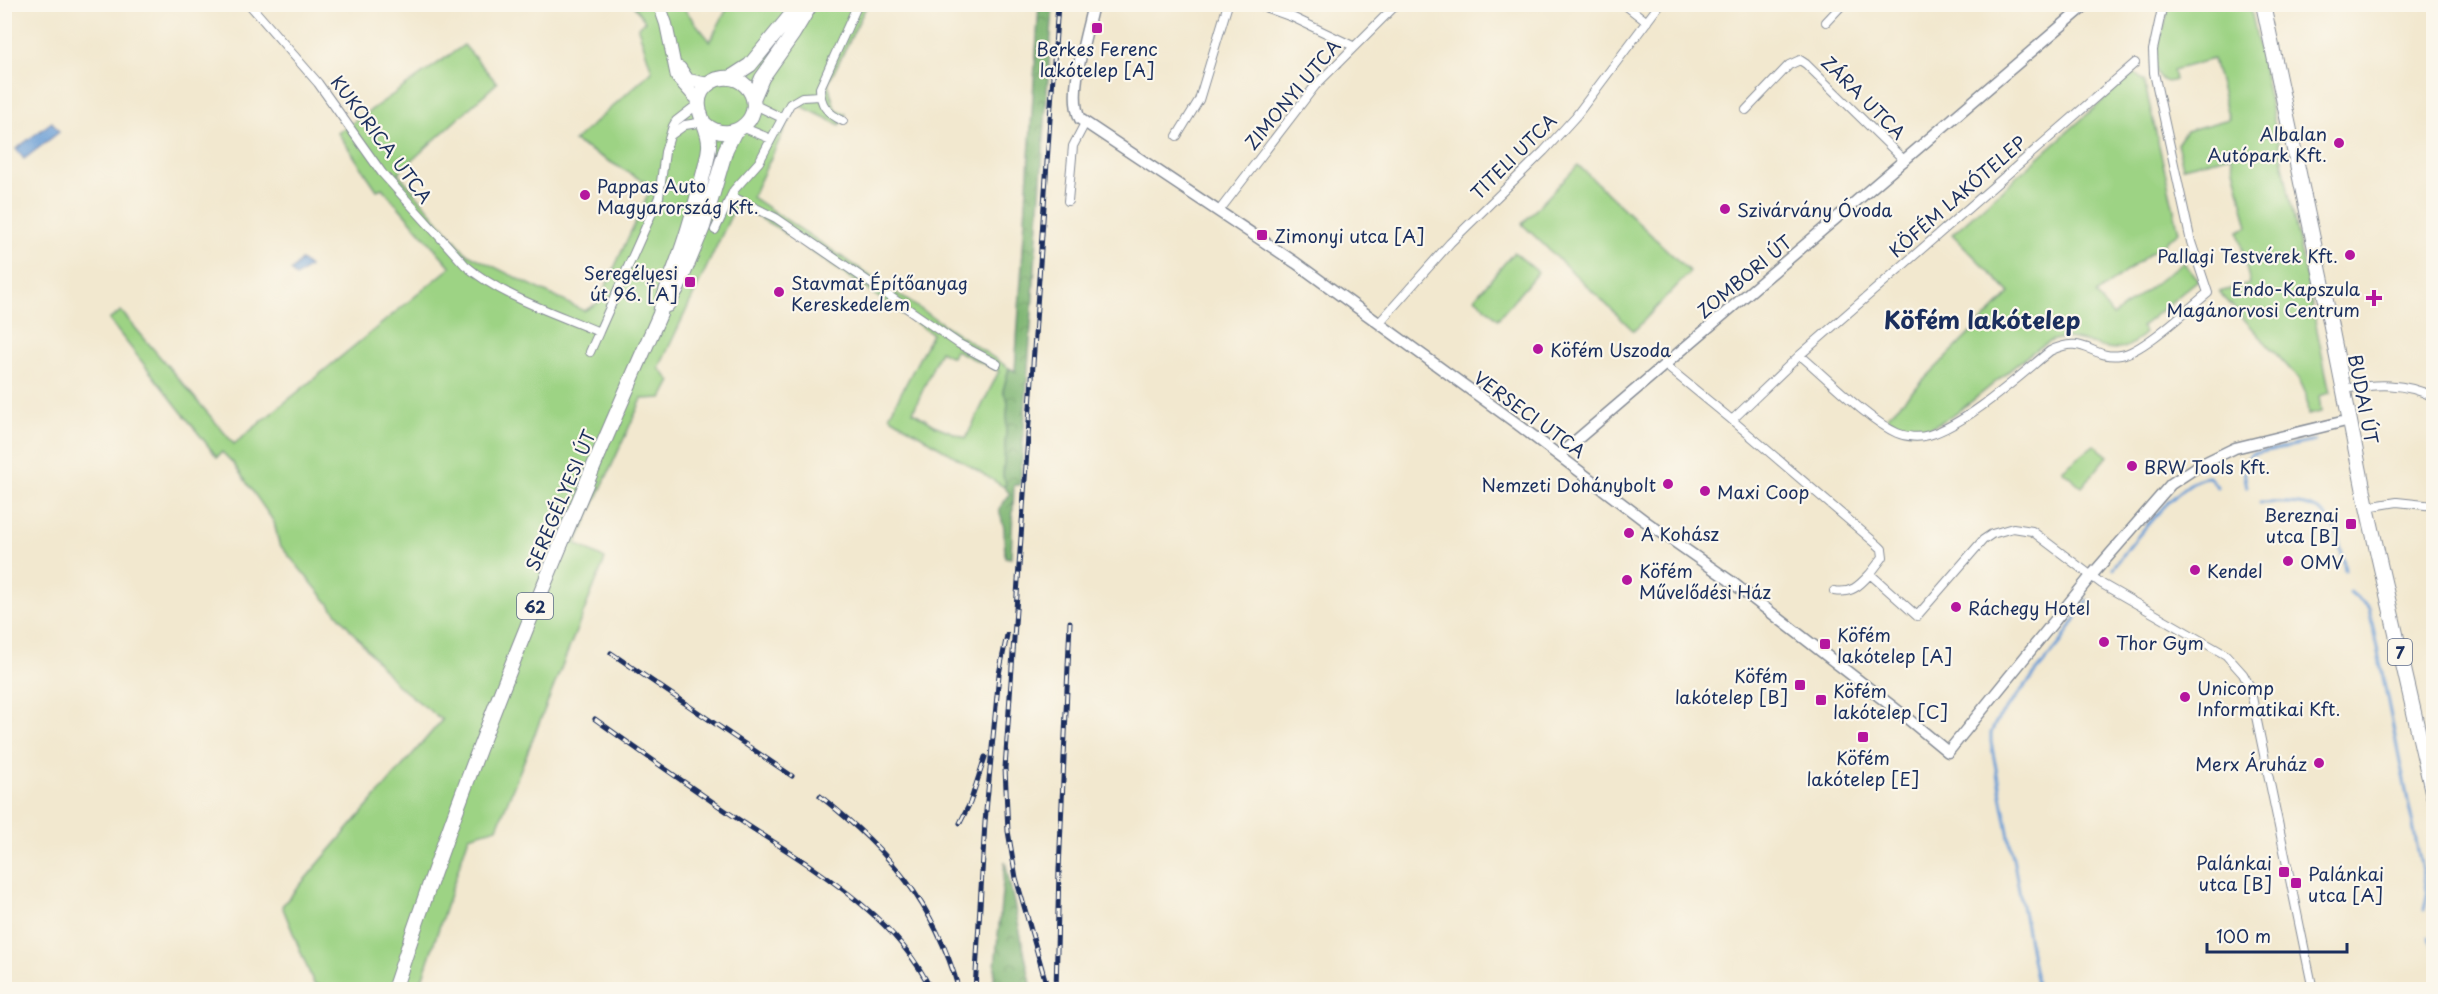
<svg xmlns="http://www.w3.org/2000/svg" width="2438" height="994" font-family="'Playpen Sans',sans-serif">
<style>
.green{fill:#9dd384;stroke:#5c8171;stroke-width:1.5;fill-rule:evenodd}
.forest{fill:url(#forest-crowns);stroke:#4c7268;stroke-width:1.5}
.water{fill:#699dd5;stroke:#42669a;stroke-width:1.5}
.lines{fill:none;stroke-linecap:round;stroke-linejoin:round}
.stream{stroke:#699dd5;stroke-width:3}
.minor-casing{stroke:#868c96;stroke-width:10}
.tertiary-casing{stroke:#868c96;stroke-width:13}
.secondary-casing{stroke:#868c96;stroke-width:14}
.primary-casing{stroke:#868c96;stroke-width:16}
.minor{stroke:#fff;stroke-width:8}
.tertiary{stroke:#fff;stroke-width:10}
.secondary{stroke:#fff;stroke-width:12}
.primary{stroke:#fff;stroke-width:14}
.rail-casing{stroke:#1b2f5e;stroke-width:5}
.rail{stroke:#fbf7ec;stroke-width:3;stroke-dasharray:9;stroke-linecap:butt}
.poi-dot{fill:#b5179e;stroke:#fbf7ec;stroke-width:2}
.labels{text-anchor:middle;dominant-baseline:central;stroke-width:4.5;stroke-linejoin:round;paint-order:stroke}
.shield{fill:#fbf7ec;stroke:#5e6b89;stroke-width:1.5}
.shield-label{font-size:16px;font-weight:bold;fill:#1b2f5e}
.poi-label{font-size:18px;fill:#1b2f5e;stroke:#fbf7ec;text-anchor:start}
.street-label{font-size:18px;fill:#1b2f5e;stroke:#fbf7ec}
.district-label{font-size:24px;font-weight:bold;fill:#1b2f5e;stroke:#fbf7ec}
</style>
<defs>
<pattern id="forest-crowns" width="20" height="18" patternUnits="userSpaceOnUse" patternTransform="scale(1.5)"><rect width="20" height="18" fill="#7eb572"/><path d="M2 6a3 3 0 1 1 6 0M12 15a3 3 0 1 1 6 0" fill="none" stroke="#669461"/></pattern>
</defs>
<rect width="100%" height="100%" fill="#fbf7ec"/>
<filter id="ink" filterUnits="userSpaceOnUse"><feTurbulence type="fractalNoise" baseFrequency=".0167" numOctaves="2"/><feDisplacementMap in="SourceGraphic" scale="12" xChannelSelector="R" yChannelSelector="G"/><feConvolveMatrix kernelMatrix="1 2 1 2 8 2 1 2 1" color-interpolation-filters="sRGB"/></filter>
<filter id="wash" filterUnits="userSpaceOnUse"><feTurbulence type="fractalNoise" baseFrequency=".008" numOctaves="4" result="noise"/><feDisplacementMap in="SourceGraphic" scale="24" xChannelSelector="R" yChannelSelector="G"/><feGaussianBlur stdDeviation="1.35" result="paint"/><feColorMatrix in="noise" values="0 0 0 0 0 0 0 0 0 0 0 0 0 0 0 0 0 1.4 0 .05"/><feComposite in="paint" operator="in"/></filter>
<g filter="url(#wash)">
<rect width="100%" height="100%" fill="#f2e8cf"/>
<!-- green -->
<path class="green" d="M633,5H681L710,41L729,5H867L828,84L835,109L846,114L840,125L797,104L752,197L1009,368L1003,391L1008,401L1003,476L1006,483L1004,487L889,416L932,334L776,227L736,205L659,368L671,381L662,398L642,399L576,544L605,559L497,828L469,836L419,989H333L314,984L282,906L442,720L396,684L279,544L274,522L233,463L222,452L217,457L109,320L121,311L234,444L451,267L382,188L377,190L338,133L464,45L497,83L398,173L466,253L584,311L598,303L652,186L574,141L652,71L638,28L645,21ZM955,350L999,371L966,438L936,426L913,412L940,351L952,357Z
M2168,5H2250L2330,393L2319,396L2321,412L2308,415L2306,394L2299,379L2219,292L2250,284L2238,231L2248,227L2231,155L2183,167L2177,144L2186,131L2229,119L2213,59L2173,70L2175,80C2170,82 2166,83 2162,79C2146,65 2162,35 2166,19C2168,14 2167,9 2168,5Z
M2134,73L2144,81L2179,232L2096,294L2113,316L2183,262L2198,280L2141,327L2145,333C2139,339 2131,346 2123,348C2095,354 2075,326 2043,345C2010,364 1943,439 1906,430C1900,428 1893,421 1887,417L2010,293L1952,234Z
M1578,165L1690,272L1634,331L1522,224Z
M1514,252L1538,272L1498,319L1475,298Z
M2094,445L2108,456L2082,487L2062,470Z"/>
<!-- forest -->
<path class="forest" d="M1039,5H1053L1020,485H1014L1011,558L1005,557L1004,528L999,509L1010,494L1004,487L1006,483L1003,477L1008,401L1003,391L1009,368L1015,371Z
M1005,861L1032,989H993Z"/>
<!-- water -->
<path class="water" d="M52,122L59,132L24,159L16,149Z
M301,260L309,267L296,277L291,271Z"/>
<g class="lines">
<!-- stream -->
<path class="stream" d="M2247,487C2245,475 2240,462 2252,454L2315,441
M2260,503C2322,501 2335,508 2345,570
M2113,568C2129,547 2183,475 2209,477L2218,487
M2350,592L2369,608L2427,895L2424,910
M2429,937L2434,948
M2038,990L1991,742V733L1997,720L2062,641L2087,600"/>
</g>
</g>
<g filter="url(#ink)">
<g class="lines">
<!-- minor casing -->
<g class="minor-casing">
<path id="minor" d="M249,4L318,83L382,173L465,265C502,297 555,313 599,332L659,197L665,152L673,126L676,121L698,104
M1256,4L1292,17L1353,46
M1624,4L1647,22
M2163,4L2153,50L2154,73L2191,242L2208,293C2189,308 2143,352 2121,355C2091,360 2086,333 2050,351C2018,377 1968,423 1929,435C1919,438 1906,437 1897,433C1868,420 1826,377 1800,355L1732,420L1879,546L1882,549L1883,557L1870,574L1917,616L1983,540L1992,534L2013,528L2032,531L2102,584L2226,655L2243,674L2249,685L2252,697L2313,990
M1826,22L1843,4
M753,104L782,118
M1746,110L1789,65L1800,60L1806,64L1905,161
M843,121C827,113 820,105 820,88L858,4
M742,127L771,139
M671,135L685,125L704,122
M1177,136L1199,100L1228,4
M731,196L776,218L959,344L997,364
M1068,201L1073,146L1085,123
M1219,211L1315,86L1397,4
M715,230L734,190L759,162L790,104L802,97L820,96
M1379,323L1450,243L1544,151L1576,116L1660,4
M590,352L599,332
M1800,355L2135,63
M1665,365L1732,420
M2344,389C2376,384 2404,382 2434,397
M2367,507L2397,502L2434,506
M1834,591C1851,594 1859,586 1870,574"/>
</g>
<!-- tertiary casing -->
<g class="tertiary-casing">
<path id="tertiary" d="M1093,4C1087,34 1067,93 1080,119L1296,263L1516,423L1645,521L1729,580L1902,714L1948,752L2091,576L2171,484L2200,465L2235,448L2350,420
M1559,455L2087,4"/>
</g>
<!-- secondary casing -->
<g class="secondary-casing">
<path id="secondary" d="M659,4L666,24L677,77L694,96L699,99
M680,68L688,80L708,84"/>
</g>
<!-- primary casing -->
<g class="primary-casing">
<path id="primary" d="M2263,4L2323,286L2367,507L2434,800
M730,78L750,65L800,4
M753,99L762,78L793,34L811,4
M667,305L678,287L703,227L726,149L735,131
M394,990C469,759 562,535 660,314C663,295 671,279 677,262C687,236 694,210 701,183C704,171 708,159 709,147C711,127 691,110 702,91C712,76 733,73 746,86C770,112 734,149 705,124"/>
</g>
<!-- minor -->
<use href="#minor" class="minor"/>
<!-- tertiary -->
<use href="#tertiary" class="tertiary"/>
<!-- secondary -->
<use href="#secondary" class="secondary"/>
<!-- primary -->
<use href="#primary" class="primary"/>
<!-- rail casing -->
<g class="rail-casing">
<path id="rail" d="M611,653L792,776
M595,719C638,750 682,781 726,811C798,860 893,908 931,990
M820,796C889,851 934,902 959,990
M960,823L970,803L985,757
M975,990L985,822L999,674L1007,635
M1048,990L1016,878L1008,831L1005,768L1058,4
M1056,990L1059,870L1070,622"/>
</g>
<!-- rail -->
<use href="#rail" class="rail"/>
</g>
</g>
<!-- markers -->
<g class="poi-dot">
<rect x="1091" y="22" width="12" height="12" rx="3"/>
<circle cx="2339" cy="143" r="6"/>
<circle cx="585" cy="195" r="6"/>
<circle cx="1725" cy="209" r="6"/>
<rect x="1256" y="229" width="12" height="12" rx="3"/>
<circle cx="2350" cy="255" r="6"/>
<rect x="684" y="276" width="12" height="12" rx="3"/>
<circle cx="779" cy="292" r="6"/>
<path d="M2371 289h6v6h6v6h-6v6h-6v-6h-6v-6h6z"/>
<circle cx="1538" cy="349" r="6"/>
<circle cx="2132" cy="466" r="6"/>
<circle cx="1668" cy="484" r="6"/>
<circle cx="1705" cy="491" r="6"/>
<rect x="2345" y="518" width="12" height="12" rx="3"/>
<circle cx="1629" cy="533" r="6"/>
<circle cx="2288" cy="561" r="6"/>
<circle cx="2195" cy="570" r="6"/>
<circle cx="1627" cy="580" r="6"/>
<circle cx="1956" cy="607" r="6"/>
<circle cx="2104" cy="642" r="6"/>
<rect x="1819" y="638" width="12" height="12" rx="3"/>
<rect x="1794" y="679" width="12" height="12" rx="3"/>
<circle cx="2185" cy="697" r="6"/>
<rect x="1815" y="694" width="12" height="12" rx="3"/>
<rect x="1857" y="731" width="12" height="12" rx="3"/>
<circle cx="2319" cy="763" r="6"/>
<rect x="2278" y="866" width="12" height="12" rx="3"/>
<rect x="2290" y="877" width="12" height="12" rx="3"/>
</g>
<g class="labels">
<!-- shield labels -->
<g class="shield">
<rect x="517" y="593" width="36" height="26" rx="4.5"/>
<rect x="2388" y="639" width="24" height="26" rx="4.5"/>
</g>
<g class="shield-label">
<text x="535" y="606">62</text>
<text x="2400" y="652">7</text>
</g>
<!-- poi labels -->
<g class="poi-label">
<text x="1097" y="48" text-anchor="middle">Berkes Ferenc<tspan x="1097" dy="21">lakótelep [A]</tspan></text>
<text x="2327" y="133" text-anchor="end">Albalan<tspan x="2327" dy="21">Autópark Kft.</tspan></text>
<text x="597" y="185">Pappas Auto<tspan x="597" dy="21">Magyarország Kft.</tspan></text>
<text x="1737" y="209">Szivárvány Óvoda</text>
<text x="1274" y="235">Zimonyi utca [A]</text>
<text x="2338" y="255" text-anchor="end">Pallagi Testvérek Kft.</text>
<text x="678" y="272" text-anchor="end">Seregélyesi<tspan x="678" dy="21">út 96. [A]</tspan></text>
<text x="791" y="282">Stavmat Építőanyag<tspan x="791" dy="21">Kereskedelem</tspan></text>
<text x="2360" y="288" text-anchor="end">Endo-Kapszula<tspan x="2360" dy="21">Magánorvosi Centrum</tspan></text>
<text x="1550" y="349">Köfém Uszoda</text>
<text x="2144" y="466">BRW Tools Kft.</text>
<text x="1656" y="484" text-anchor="end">Nemzeti Dohánybolt</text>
<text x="1717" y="491">Maxi Coop</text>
<text x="2339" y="514" text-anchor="end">Bereznai<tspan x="2339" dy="21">utca [B]</tspan></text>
<text x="1641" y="533">A Kohász</text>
<text x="2300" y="561">OMV</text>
<text x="1639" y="570">Köfém<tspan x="1639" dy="21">Művelődési Ház</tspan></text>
<text x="2207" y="570">Kendel</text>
<text x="1968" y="607">Ráchegy Hotel</text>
<text x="1837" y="634">Köfém<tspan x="1837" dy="21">lakótelep [A]</tspan></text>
<text x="2116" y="642">Thor Gym</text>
<text x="1788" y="675" text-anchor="end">Köfém<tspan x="1788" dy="21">lakótelep [B]</tspan></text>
<text x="2197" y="687">Unicomp<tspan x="2197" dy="21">Informatikai Kft.</tspan></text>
<text x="1833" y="690">Köfém<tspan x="1833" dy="21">lakótelep [C]</tspan></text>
<text x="1863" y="757" text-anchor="middle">Köfém<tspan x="1863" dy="21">lakótelep [E]</tspan></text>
<text x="2307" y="763" text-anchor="end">Merx Áruház</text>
<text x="2272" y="862" text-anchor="end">Palánkai<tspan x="2272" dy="21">utca [B]</tspan></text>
<text x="2308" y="873">Palánkai<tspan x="2308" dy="21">utca [A]</tspan></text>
</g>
<!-- street labels -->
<g class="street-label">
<text transform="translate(1292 94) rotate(-50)">ZIMONYI UTCA</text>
<text transform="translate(1864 97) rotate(45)">ZÁRA UTCA</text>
<text transform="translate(382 139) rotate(53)">KUKORICA UTCA</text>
<text transform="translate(1513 156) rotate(-45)">TITELI UTCA</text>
<text transform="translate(1957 196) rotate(-41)">KÖFÉM LAKÓTELEP</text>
<text transform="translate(1744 276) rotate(-40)">ZOMBORI ÚT</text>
<text transform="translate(2364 399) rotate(79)">BUDAI ÚT</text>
<text transform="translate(1530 414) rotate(36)">VERSECI UTCA</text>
<text transform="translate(560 500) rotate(-67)">SEREGÉLYESI ÚT</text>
</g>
<!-- district labels -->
<g class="district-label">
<text x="1982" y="319">Köfém lakótelep</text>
</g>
</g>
<!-- margin -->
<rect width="2438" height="994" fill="none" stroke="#fbf7ec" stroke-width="24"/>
<!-- scale -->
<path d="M2207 943v9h140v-9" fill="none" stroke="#1b2f5e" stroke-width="3"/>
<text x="2216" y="943" font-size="18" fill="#1b2f5e" stroke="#fbf7ec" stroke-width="4.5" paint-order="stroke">100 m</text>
</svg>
